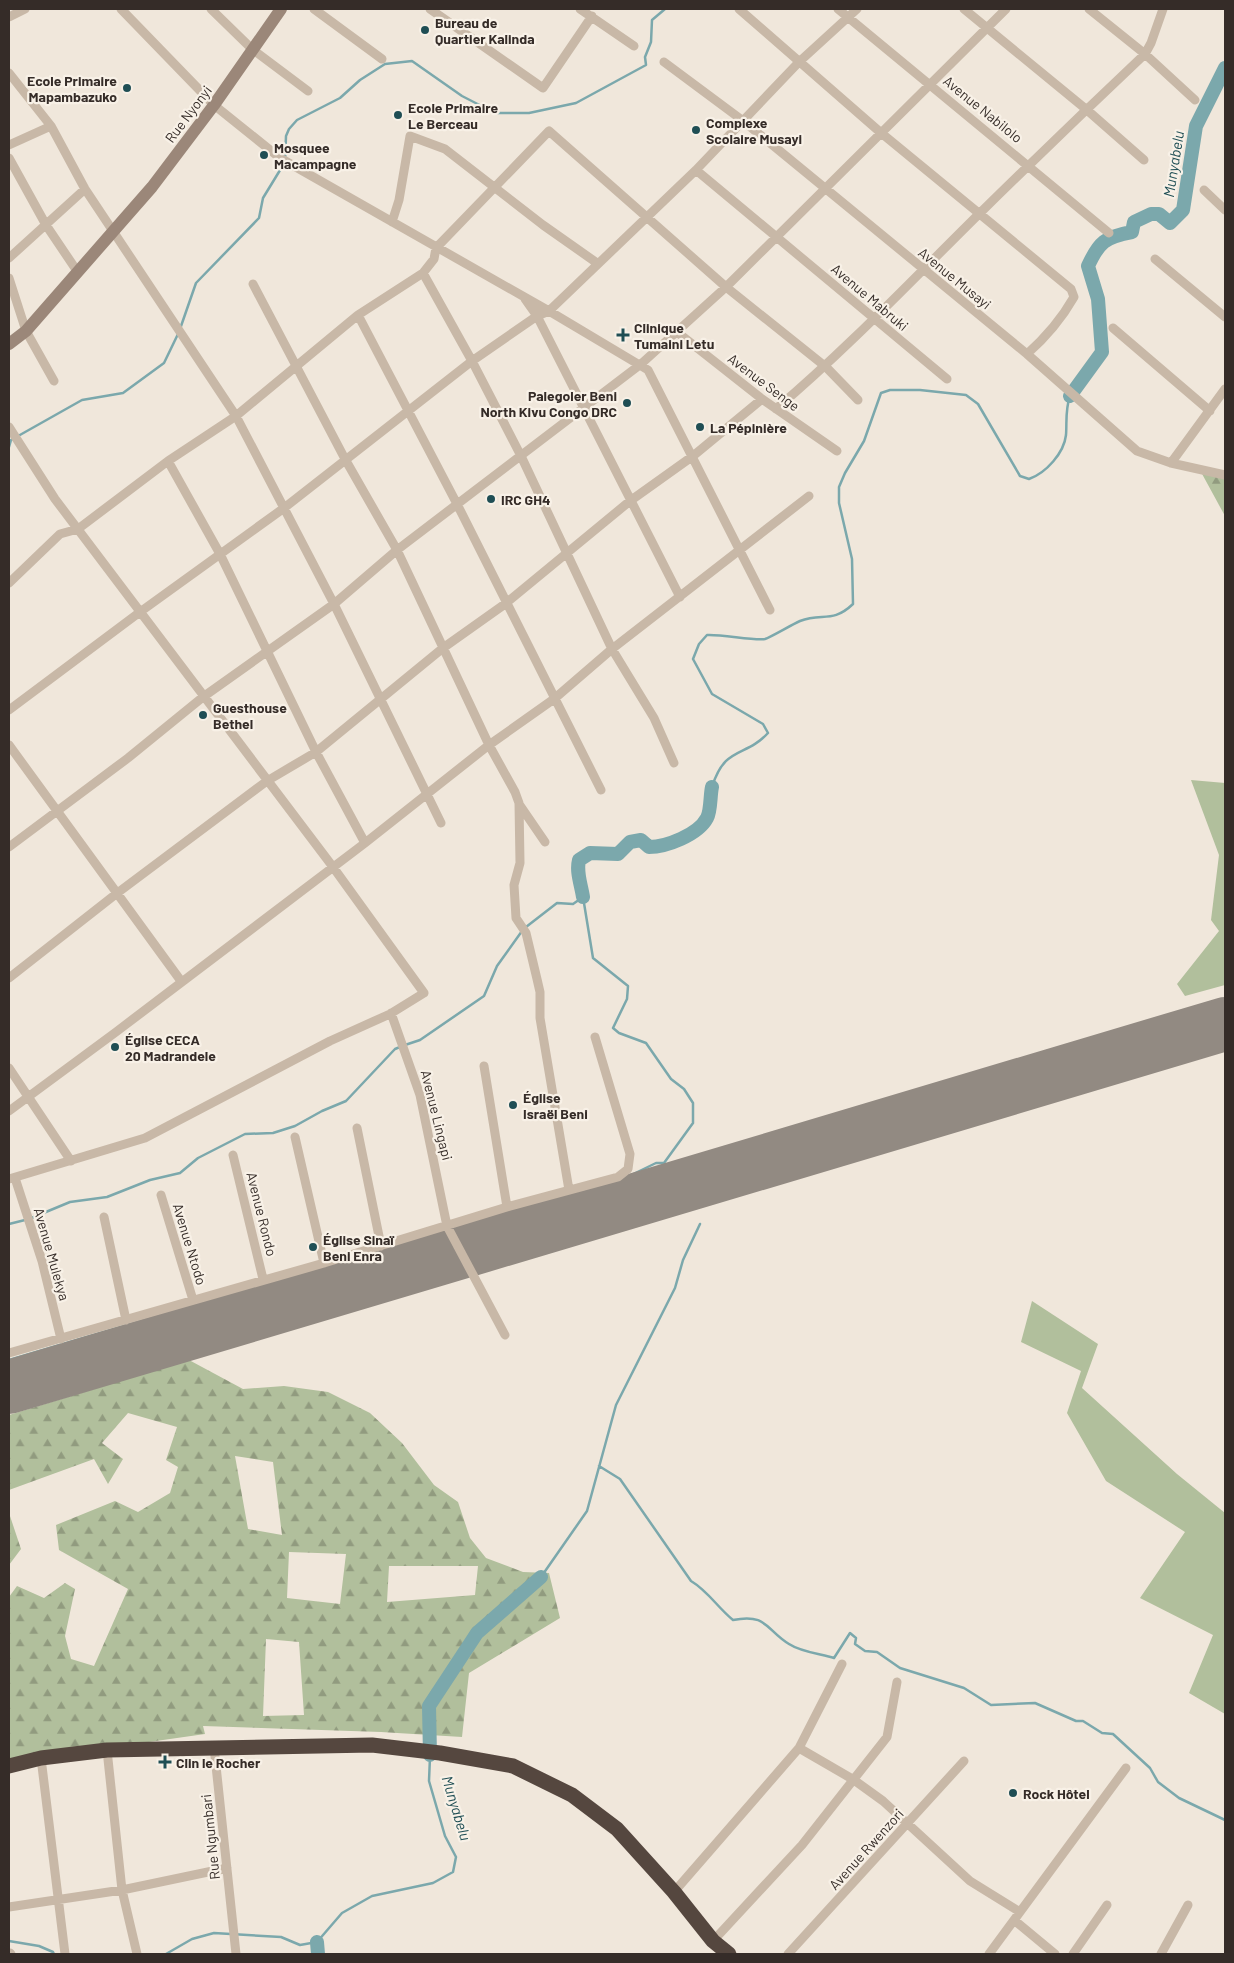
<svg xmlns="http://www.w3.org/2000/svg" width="1234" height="1963" font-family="Barlow,sans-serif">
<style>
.grass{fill:#b1bf9c}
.forest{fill:url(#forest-firs);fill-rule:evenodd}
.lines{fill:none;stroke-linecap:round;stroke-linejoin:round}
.stream{stroke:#7ba8ac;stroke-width:2.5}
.river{stroke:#7ba8ac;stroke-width:14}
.runway{stroke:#928a82;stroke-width:54}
.street{stroke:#c8b8a7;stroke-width:9}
.secondary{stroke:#9b8779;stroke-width:12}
.highway{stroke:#55473f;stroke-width:15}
.poi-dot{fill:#1f4e54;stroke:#f8f1e7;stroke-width:2}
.labels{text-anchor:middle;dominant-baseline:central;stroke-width:4.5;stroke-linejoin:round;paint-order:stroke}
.poi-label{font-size:14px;font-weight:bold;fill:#352c28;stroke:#f8f1e7;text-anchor:start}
.street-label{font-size:14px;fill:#352c28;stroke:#f8f1e7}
.water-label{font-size:15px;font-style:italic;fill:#1f4e54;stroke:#f8f1e7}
</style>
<defs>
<pattern id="forest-firs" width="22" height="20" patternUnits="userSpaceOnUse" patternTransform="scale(1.25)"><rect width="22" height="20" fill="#b1bf9c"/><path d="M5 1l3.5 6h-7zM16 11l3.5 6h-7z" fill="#919b7f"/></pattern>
</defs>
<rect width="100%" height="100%" fill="#f0e7db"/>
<!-- grass -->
<path class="grass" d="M1191,780L1225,783V985L1185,996L1177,984L1219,931L1211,920L1219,855Z
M1032,1301L1098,1344L1082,1388L1177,1474L1225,1513V1714L1189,1693L1213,1635L1140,1598L1185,1532L1106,1481L1067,1413L1081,1371L1021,1342Z"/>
<!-- forest -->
<path class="forest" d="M1201,472L1225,479V516Z
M189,1360L243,1389L284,1386L328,1392L370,1413L402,1443L434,1485L458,1502L470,1538L486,1558L523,1572L549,1573L560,1618L469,1673L462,1737L381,1732L203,1726L205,1734L9,1762V1597L17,1586L44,1598L65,1583L75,1589L65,1636L71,1659L94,1666L128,1589L59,1550L56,1525L115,1501L138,1512L170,1493L178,1467L166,1460L177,1427L128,1413L102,1443L123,1459L108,1484L94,1459L9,1490V1415ZM235,1456L273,1462L282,1535L248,1529ZM289,1552L346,1554L340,1604L287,1598ZM389,1566H478L475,1595L387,1602ZM266,1639L299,1642L304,1715L263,1716Z
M9,1513L21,1549L9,1565Z"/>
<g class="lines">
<!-- stream -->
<path class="stream" d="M180,329L196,283L259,218L263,198L285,162L286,136L289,129L297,120L340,98L360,80L385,64L412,61L462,96L495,113H529L576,103L646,65L645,57L651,42L652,20L665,9
M9,447L11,440L82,400L123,393L164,363L178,334
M712,787C725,745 745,758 768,733L763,724L712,694L693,659L699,644L707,635C721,634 755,641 765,639C771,637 791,625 800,621C822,612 832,624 853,604L852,559L839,503V487L845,473L864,441L881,393L890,390H920L966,395L978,404L1020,476L1029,479C1046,473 1064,453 1066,435C1067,422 1065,410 1070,396
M526,927L557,903L573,904L583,897L593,958L628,986L627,999L613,1028L619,1033L646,1043L671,1079L684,1089L693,1103V1123L664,1163H656L621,1180
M405,1045L420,1040L484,996L497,966L522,931
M9,1224L29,1219L70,1202L107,1197L150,1180L180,1173L198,1158L245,1134L273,1133L295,1126L322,1111L346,1101L395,1049L400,1047
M450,1229L541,1202
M9,1360L239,1292
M599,1466L620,1479L691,1581C708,1591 718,1608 733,1620C767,1613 766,1630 789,1644C801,1652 821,1654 834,1658L850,1633L856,1638L855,1644L865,1651L877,1652L900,1668L964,1688L991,1705L1035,1703L1076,1721H1083L1102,1733L1113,1734L1150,1768L1158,1782L1179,1798L1225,1820
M541,1577L587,1511L616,1405L675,1288L683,1260L700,1224
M9,1941L39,1946L53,1952L54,1954
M166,1954L192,1939L214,1933L281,1937L300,1945L317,1942L342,1913L372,1896L433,1883L453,1872L456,1857L445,1836L429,1781L430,1757"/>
<!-- river -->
<path class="river" d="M1070,396L1102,352L1098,299L1088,266C1099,242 1105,237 1132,232L1134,222L1151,214H1159L1170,223L1183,210L1196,126L1225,68
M583,897C581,884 576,872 579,860L590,853L618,854L630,842L641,840L649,847C666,847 698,835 707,818C711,811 710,796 712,787
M430,1755L429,1706L477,1633L541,1577
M317,1942L318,1954"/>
<!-- runway -->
<path class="runway" d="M9,1387L1225,1024"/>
<!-- street -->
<path class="street" d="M121,9L214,105L280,158L549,311L648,370L770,610
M211,9L252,49L308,91
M314,9L382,59
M430,9L543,88L592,16
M580,9L634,46
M739,9L880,132L1071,289L1074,297C1062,318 1045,338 1027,354
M838,9L1109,233
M964,9L1087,110L1144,160
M1089,9L1145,54L1195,100
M9,17L25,9
M664,62L742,120L1027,354L1137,451L1171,463L1225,475
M9,73L51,126L85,189L236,416L334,604L441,823
M9,145L51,126
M9,158L46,225L77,271
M696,170L947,379
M1204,190L1225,210
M392,222L399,200L410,136L445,149L543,225L597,263
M9,258L85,189
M1155,259L1225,317
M423,273L472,361L521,456L612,649L654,718L674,763
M9,278L26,331L54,381
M253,284L345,459L397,550L489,745L515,792L519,803L520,863L514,885L516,918L526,933L537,979L540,992V1018L569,1190
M525,299L537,316L680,597
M358,315L457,504L601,790
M1113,328L1210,411
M677,332L762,399L837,451
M776,409C849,347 913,279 981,212C1035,159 1090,106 1145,54L1151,43L1163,9
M9,427L55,499L333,867L424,993L390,1014L330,1041L145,1138L9,1179
M168,461L220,554L316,752L365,843
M1171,463L1225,389
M9,583L60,534L78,529L168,461L236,416L358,315L423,273L434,259L436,248L549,131L726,287L826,367L858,400
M9,710L140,612L284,508L472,361L537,316L549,311L696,170L799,62L857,9
M9,745L181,981
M519,804L545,842
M9,847L128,758L203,697L334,604L397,550L641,364L726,287L1006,9
M9,978L116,894L267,781L316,752L443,648L505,604L630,501L693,456L762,399
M391,1013L420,1095L447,1226L505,1335
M484,1066L507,1207
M9,1068L71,1161
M9,1111L116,1032L365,843L489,745L554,699L612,649L809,496
M357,1128L381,1246
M295,1137L324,1263
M233,1155L263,1279
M15,1178L42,1261L61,1339
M161,1195L193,1300
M104,1217L126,1320
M9,1353L324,1263L507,1207L618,1177L628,1169L630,1154L595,1037
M214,1747L236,1954
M799,1748L854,1780L883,1801L970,1881L1020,1912
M107,1750L122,1890L137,1954
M41,1758L65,1954
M674,1892L799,1748L842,1664
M9,1907L122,1890L227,1868
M1014,1920L1055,1954
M713,1941L802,1845L887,1737L897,1682
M10,1953L11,1954
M788,1954L964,1761
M989,1954L1126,1768
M1073,1954L1107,1905
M1161,1954L1188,1905"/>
<!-- secondary -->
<path class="secondary" d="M9,344L26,331L152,187L214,105L281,9"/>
<!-- highway -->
<path class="highway" d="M9,1766L41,1758L107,1750L372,1745L440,1753L513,1766L572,1795L617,1829L674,1892L713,1941L729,1954"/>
</g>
<!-- markers -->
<g class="poi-dot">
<circle cx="425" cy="30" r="5"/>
<circle cx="127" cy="88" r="5"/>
<circle cx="398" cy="115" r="5"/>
<circle cx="696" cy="130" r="5"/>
<circle cx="264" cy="155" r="5"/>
<path d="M620.5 327.5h5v5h5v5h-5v5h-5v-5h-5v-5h5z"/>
<circle cx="627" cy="403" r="5"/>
<circle cx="700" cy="427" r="5"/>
<circle cx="491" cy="499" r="5"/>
<circle cx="203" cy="715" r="5"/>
<circle cx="115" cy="1047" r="5"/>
<circle cx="513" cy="1105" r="5"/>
<circle cx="313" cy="1247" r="5"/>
<path d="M162.5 1754.5h5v5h5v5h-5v5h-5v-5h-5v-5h5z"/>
<circle cx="1013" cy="1793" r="5"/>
</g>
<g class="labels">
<!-- poi labels -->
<g class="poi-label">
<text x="435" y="22">Bureau de<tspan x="435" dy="16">Quartier Kalinda</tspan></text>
<text x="117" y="80" text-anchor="end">Ecole Primaire<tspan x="117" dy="16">Mapambazuko</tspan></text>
<text x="408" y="107">Ecole Primaire<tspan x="408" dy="16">Le Berceau</tspan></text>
<text x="706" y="122">Complexe<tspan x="706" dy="16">Scolaire Musayi</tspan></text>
<text x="274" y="147">Mosquee<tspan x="274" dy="16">Macampagne</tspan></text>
<text x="634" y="327">Clinique<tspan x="634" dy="16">Tumaini Letu</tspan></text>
<text x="617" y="395" text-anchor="end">Palegoler Beni<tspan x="617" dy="16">North Kivu Congo DRC</tspan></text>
<text x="710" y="427">La Pépinière</text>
<text x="501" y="499">IRC GH4</text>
<text x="213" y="707">Guesthouse<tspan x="213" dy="16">Bethel</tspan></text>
<text x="125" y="1039">Église CECA<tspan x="125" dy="16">20 Madrandele</tspan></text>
<text x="523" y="1097">Église<tspan x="523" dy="16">Israël Beni</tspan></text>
<text x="323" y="1239">Église Sinaï<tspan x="323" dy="16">Beni Enra</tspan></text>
<text x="176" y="1762">Clin le Rocher</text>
<text x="1023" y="1793">Rock Hôtel</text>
</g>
<!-- street labels -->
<g class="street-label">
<text transform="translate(983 109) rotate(39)">Avenue Nabilolo</text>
<text transform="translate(188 114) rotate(-53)">Rue Nyonyi</text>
<text transform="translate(955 278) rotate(39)">Avenue Musayi</text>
<text transform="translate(870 297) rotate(40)">Avenue Mabruki</text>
<text transform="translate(764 382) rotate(37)">Avenue Senge</text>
<text transform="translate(437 1115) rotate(76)">Avenue Lingapi</text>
<text transform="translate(262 1214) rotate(76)">Avenue Rondo</text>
<text transform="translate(190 1244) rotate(73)">Avenue Ntodo</text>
<text transform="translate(52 1254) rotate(74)">Avenue Mulekya</text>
<text transform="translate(210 1837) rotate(-96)">Rue Ngumbari</text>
<text transform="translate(866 1849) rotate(-48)">Avenue Rwenzori</text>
</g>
<!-- water labels -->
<g class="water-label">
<text transform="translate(1173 164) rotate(-81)">Munyabelu</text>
<text transform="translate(457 1808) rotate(73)">Munyabelu</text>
</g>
</g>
<!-- border -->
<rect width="1234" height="1963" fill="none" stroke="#352c28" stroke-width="20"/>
</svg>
